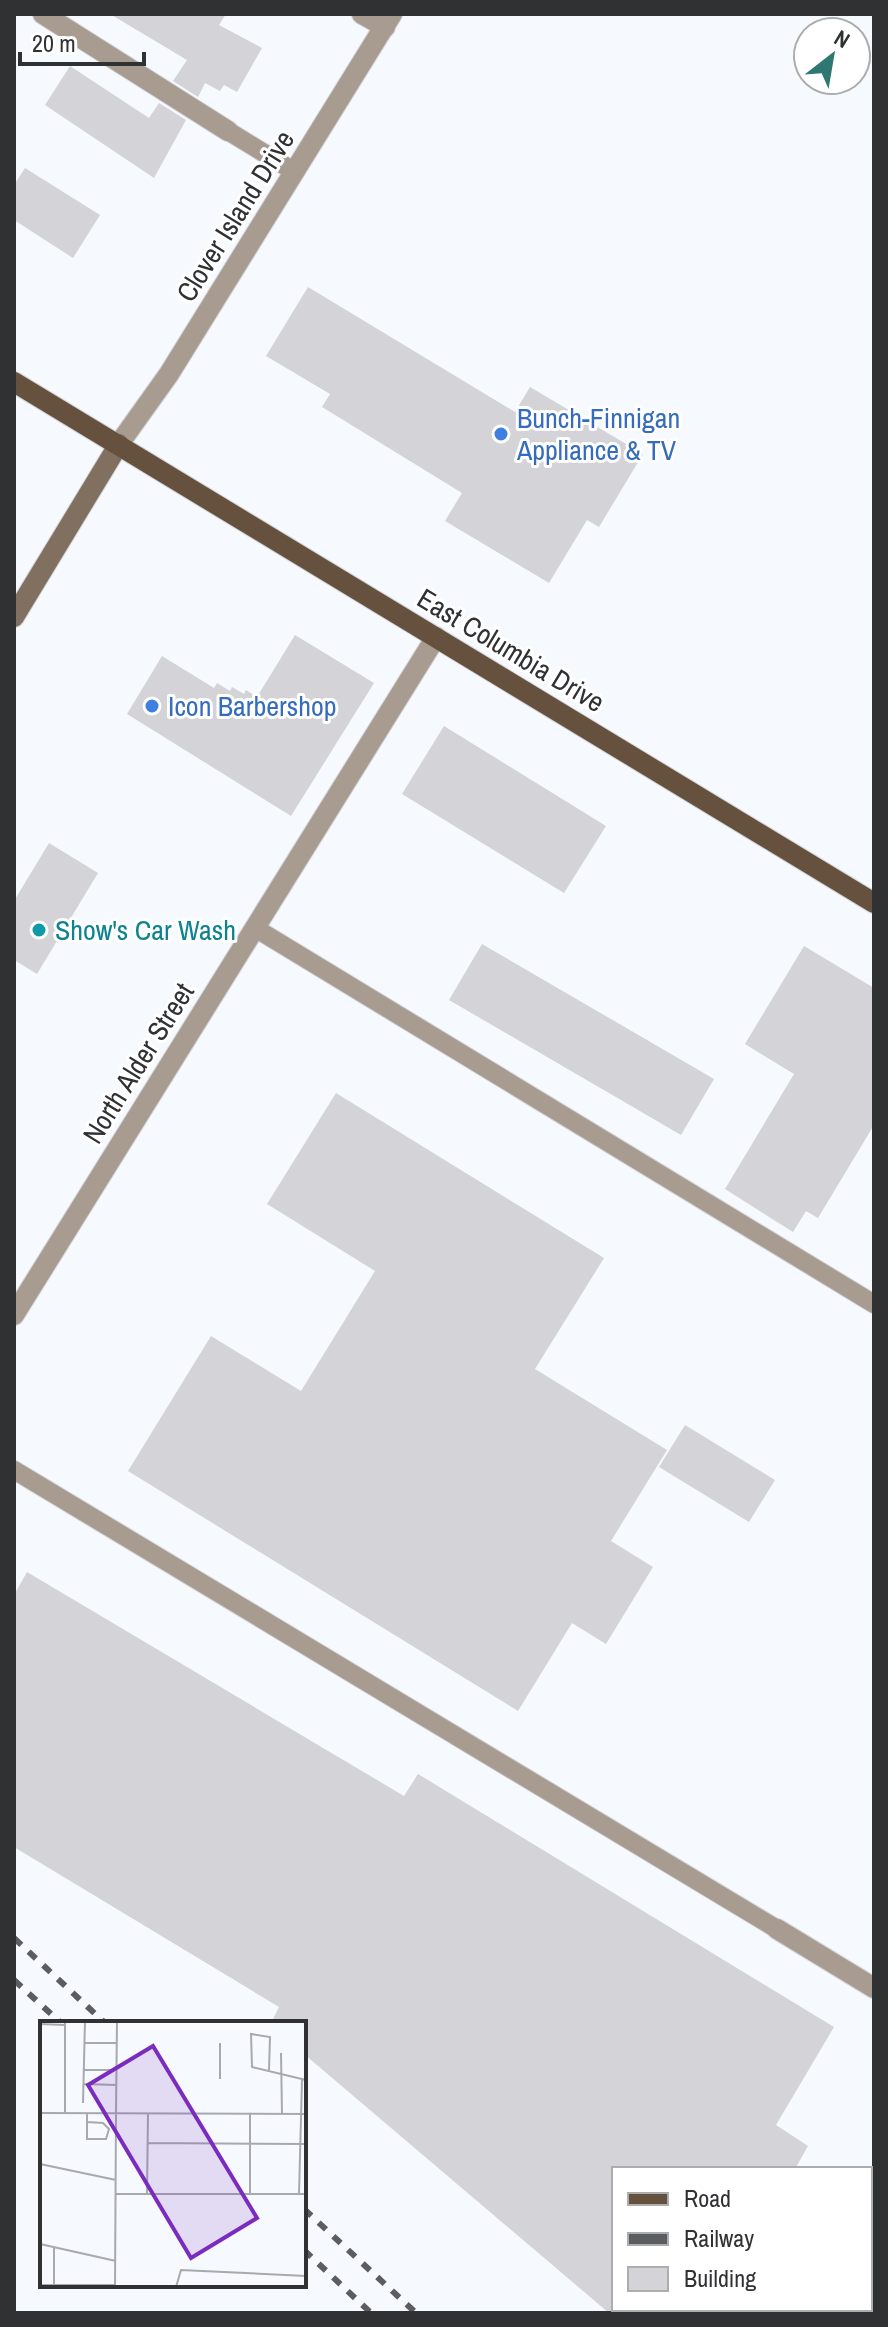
<svg xmlns="http://www.w3.org/2000/svg" width="888" height="2327" font-family="'Archivo Narrow',sans-serif">
<style>
.building{fill:#d3d3d8}
.lines{fill:none;stroke-linecap:round;stroke-linejoin:round}
.service-casing{stroke:#d2d5d9;stroke-width:20}
.minor-casing{stroke:#d2d5d9;stroke-width:22}
.tertiary-casing{stroke:#d2d5d9;stroke-width:22}
.secondary-casing{stroke:#d2d5d9;stroke-width:22}
.primary-casing{stroke:#d2d5d9;stroke-width:22}
.service{stroke:#a89c91;stroke-width:18}
.minor{stroke:#a89c91;stroke-width:20}
.tertiary{stroke:#a89c91;stroke-width:20}
.secondary{stroke:#817060;stroke-width:20}
.primary{stroke:#65513e;stroke-width:20}
.rail{stroke:#5b5d60;stroke-width:6;stroke-dasharray:10 10;stroke-linecap:butt}
.shop-dot{fill:#3f7fe0;stroke:#fff;stroke-width:3}
.culture-dot{fill:#0f9aa8;stroke:#fff;stroke-width:3}
.labels{text-anchor:middle;dominant-baseline:central;stroke-width:6;stroke-linejoin:round;paint-order:stroke}
.street-label{font-size:28px;fill:#303133;stroke:#fff}
.shop-label{font-size:28px;fill:#366cbe;stroke:#fff;text-anchor:start}
.culture-label{font-size:28px;fill:#0d838f;stroke:#fff;text-anchor:start}
.inset-road{fill:none;stroke:#a7a9ad;stroke-width:2}
.view{fill:#7b2cbf;fill-opacity:0.15;stroke:#7b2cbf;stroke-width:4}
.inset-edge{fill:none;stroke:#303133;stroke-width:4}
</style>
<rect width="100%" height="100%" fill="#f6f9fe"/>
<!-- building -->
<path class="building" d="M110,14H226L219,25L262,48L237,92L224,85L220,91L205,83L198,97L173,81L187,60Z
M70,66L149,118L159,103L186,120L154,178L45,105Z
M25,168L100,215L73,258L14,220V185Z
M308,287L515,412L530,387L643,454L599,527L587,520L549,583L445,521L462,493L322,407L330,394L266,356Z
M295,635L374,683L291,816L127,714L162,656L214,688L217,683L230,691L232,687L244,694L246,690L257,697Z
M444,726L606,826L564,893L402,794Z
M49,843L98,873L37,974L14,960V901Z
M482,944L714,1079L681,1135L449,1000Z
M804,946L874,988V1125L818,1218L806,1211L793,1232L725,1189L794,1074L745,1044Z
M336,1093L604,1258L535,1369L667,1450L611,1541L653,1567L606,1644L572,1623L518,1711L128,1471L211,1336L301,1391L375,1271L267,1204Z
M685,1425L775,1480L749,1522L659,1467Z
M27,1572L404,1796L418,1774L834,2027L776,2125L808,2146L795,2169H614V2313H609L304,2054V2023H271L279,2007L14,1847V1595Z"/>
<g class="lines">
<!-- service casing -->
<g class="service-casing">
<path id="service" d="M228,131L295,172
M255,928L874,1304
M14,1470L777,1929"/>
</g>
<!-- minor casing -->
<g class="minor-casing">
<path id="minor" d="M43,14L228,131
M362,14L385,27
M14,1315L436,637
M777,1929L874,1988"/>
</g>
<!-- tertiary casing -->
<g class="tertiary-casing">
<path id="tertiary" d="M119,444L169,374L392,14"/>
</g>
<!-- secondary casing -->
<g class="secondary-casing">
<path id="secondary" d="M14,617L119,444"/>
</g>
<!-- primary casing -->
<g class="primary-casing">
<path id="primary" d="M14,382L874,903"/>
</g>
<!-- service -->
<use href="#service" class="service"/>
<!-- minor -->
<use href="#minor" class="minor"/>
<!-- tertiary -->
<use href="#tertiary" class="tertiary"/>
<!-- secondary -->
<use href="#secondary" class="secondary"/>
<!-- primary -->
<use href="#primary" class="primary"/>
<!-- rail -->
<path class="rail" d="M14,1938L105,2023
M14,1980L61,2023
M304,2209L416,2313
M304,2250L371,2313"/>
</g>
<!-- markers -->
<g class="shop-dot">
<circle cx="501" cy="434" r="8"/>
<circle cx="152" cy="706" r="8"/>
</g>
<circle class="culture-dot" cx="39" cy="930" r="8"/>
<g class="labels">
<!-- street labels -->
<g class="street-label">
<text transform="translate(235 216) rotate(-58)">Clover Island Drive</text>
<text transform="translate(511 650) rotate(31)">East Columbia Drive</text>
<text transform="translate(138 1063) rotate(-58)">North Alder Street</text>
</g>
<!-- shop labels -->
<g class="shop-label">
<text x="517" y="418">Bunch-Finnigan<tspan x="517" dy="32">Appliance &amp; TV</tspan></text>
<text x="168" y="706">Icon Barbershop</text>
</g>
<!-- culture labels -->
<g class="culture-label">
<text x="55" y="930">Show's Car Wash</text>
</g>
</g>
<!-- overview -->
<g transform="translate(40 2021)">
<rect width="266" height="266" fill="#f6f9fe"/>
<path class="inset-road" d="M0,3L25,4M44,22H77M180,22V58M241,32L242,93M44,49H77M229,49L230,16L211,13L212,46L266,59M44,63L77,64M43,82L45,0M0,92L266,93M25,92V0M47,92V118H66L69,108L63,102L47,101M76,92L77,0M108,122L266,123M0,143L76,159M76,173H266M107,173L108,92M210,173V93M259,173L262,59M0,223L76,240M14,263V226M0,264H75M75,266L76,92M136,266L141,249L266,255"/>
<path class="view" d="M113,25L217,197L151,237L48,64Z"/>
<rect width="266" height="266" class="inset-edge"/>
</g>
<!-- border -->
<rect width="888" height="2327" fill="none" stroke="#303133" stroke-width="32"/>
<!-- legend -->
<rect x="612" y="2167" width="260" height="144" fill="#ffffff" stroke="#acadad" stroke-width="2"/>
<rect x="628" y="2193" width="40" height="12" fill="#65513e" stroke="#acadad" stroke-width="2"/>
<text x="684" y="2207" font-size="24" fill="#303133">Road</text>
<rect x="628" y="2233" width="40" height="12" fill="#5b5d60" stroke="#acadad" stroke-width="2"/>
<text x="684" y="2247" font-size="24" fill="#303133">Railway</text>
<rect x="628" y="2267" width="40" height="24" fill="#d3d3d8" stroke="#acadad" stroke-width="2"/>
<text x="684" y="2287" font-size="24" fill="#303133">Building</text>
<!-- north arrow -->
<g transform="translate(832 56) rotate(31)"><circle r="38" fill="#ffffff" stroke="#acadad" stroke-width="2"/>
<path d="M0-6L14 30L0 20L-14 30Z" fill="#2e7773"/>
<text y="-12" font-size="22" font-weight="bold" text-anchor="middle" fill="#303133">N</text>
</g>
<!-- scale -->
<path d="M20 52v12h124v-12" fill="none" stroke="#303133" stroke-width="4"/>
<text x="32" y="52" font-size="24" fill="#303133" stroke="#ffffff" stroke-width="6" paint-order="stroke">20 m</text>
</svg>
